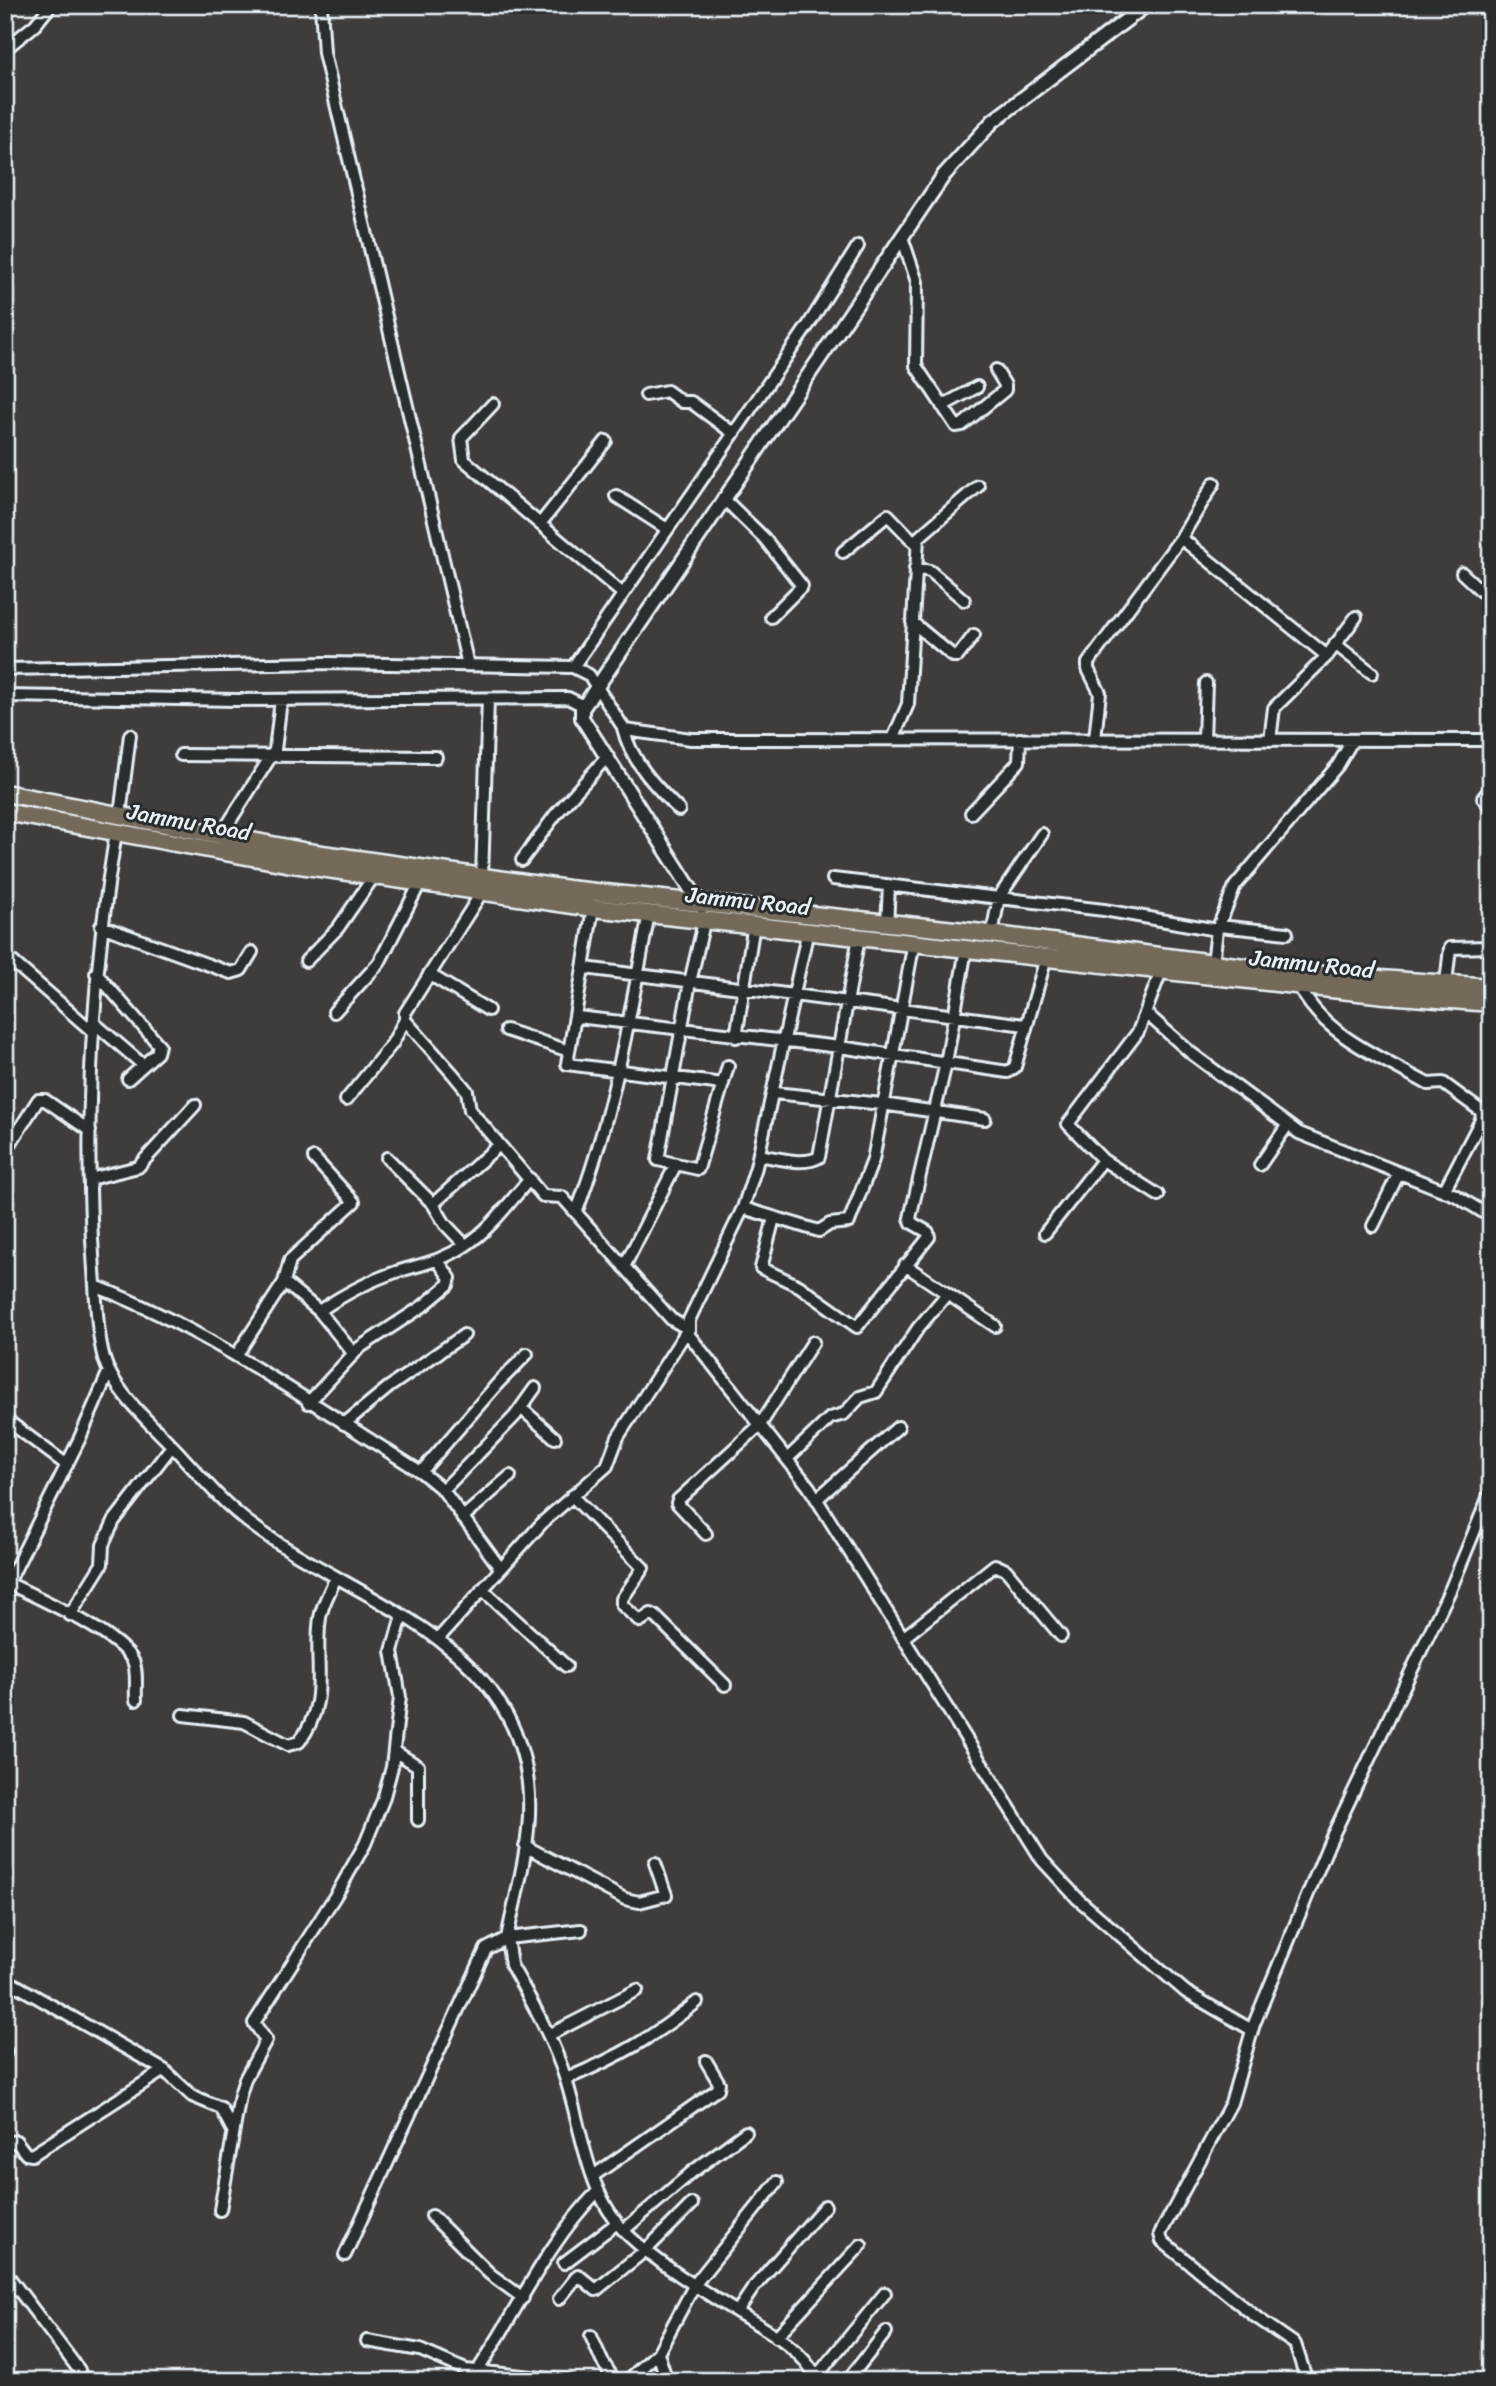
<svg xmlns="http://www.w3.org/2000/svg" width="1496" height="2386" font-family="Sriracha,sans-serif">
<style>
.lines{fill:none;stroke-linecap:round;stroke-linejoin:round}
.minor-casing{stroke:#e8f1f8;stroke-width:16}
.tertiary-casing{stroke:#e8f1f8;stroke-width:18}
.primary-casing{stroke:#e8f1f8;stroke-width:21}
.minor{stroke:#2a2d2e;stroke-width:10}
.tertiary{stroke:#2a2d2e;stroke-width:12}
.primary{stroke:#746a5a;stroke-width:16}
.labels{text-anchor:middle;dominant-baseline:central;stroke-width:6;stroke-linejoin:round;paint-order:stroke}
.street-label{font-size:23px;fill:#e8f1f8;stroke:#2a2d2e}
</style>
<rect width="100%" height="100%" fill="#3f3c3b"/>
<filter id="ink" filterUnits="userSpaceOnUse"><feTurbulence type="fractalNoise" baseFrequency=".0143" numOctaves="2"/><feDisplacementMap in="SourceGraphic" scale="14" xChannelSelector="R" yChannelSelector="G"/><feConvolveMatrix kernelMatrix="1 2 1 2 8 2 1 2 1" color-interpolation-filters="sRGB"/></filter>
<g filter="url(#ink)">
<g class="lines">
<!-- minor casing -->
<g class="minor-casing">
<path id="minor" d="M321,5L324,53L468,665
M5,49L35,25L51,5
M902,237L917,282L916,366L956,426L962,425L1005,390V385L996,370
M646,395L667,391L682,402H691L733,433
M493,404L461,438L464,460L623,594
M942,406L977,387
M1214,483L1181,538L1327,656L1274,708L1270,740
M616,496L667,529
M723,498L764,538L802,586L771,617
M540,524L606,441
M843,552L888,515L916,544
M915,568L930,571L964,600
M1462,573L1491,600
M912,622L953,656H958L974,635
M1335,644L1372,673
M1327,656L1356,617
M573,667L809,324L858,246
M5,669L324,663L573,667L589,675L625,730L691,739L1491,740
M5,696L238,700L568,698L584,706
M623,728C631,761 655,786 679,810
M893,739L908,704L918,538L978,486
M1095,739L1100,693L1088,669V663L1181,538
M1204,739L1206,683
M181,755L436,757
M1491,788L1483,798L1491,807
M971,813L1019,762L1020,739
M120,815L130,735
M116,832C92,977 83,1123 94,1270C96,1296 97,1344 107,1367C122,1400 154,1426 178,1452C200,1476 222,1502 248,1522C348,1599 512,1636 528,1783C534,1834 517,1889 507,1938L511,1965C532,2002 553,2039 566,2080C583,2133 587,2196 629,2236C657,2262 692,2284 724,2304C757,2325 801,2344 818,2381
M221,835L275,750L281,700
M522,860L556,814L607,757
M482,876L488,699
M833,879L1104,910L1217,930
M593,908L567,1064L723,1084
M705,918L690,982L658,1160L698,1169L728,1066
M887,925L889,886
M101,926L231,973L241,970L252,952
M1219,926L1287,933
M808,930L756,1167L743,1208L689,1320V1335L809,1487L1042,1860L1078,1899L1186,1992L1252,2030
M992,934L999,897L1042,834
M5,955L92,1031
M306,961L338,928L374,876
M1213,963L1217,930L1235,886L1338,765L1352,741
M585,968L1025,1025
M96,973L159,1045L157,1053L128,1079
M429,974L488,1010
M1446,983L1450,948L1491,947
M1299,986C1323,1035 1381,1058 1428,1084L1443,1083L1481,1111L1482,1118L1444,1191
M334,1012L379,963L420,883
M1147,1014L1191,1053L1299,1133L1455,1195L1491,1217
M577,1017L840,1047L1008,1072L1015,1067L1046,958
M93,1022L143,1065
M506,1030L569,1051
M736,1037L754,924
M774,1093L882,1104L985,1119
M346,1100L392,1044L405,1020
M5,1152L38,1100H45L90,1131
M759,1155C776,1158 805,1166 819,1157L859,937
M387,1158L433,1204L445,1224L465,1245
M1260,1165L1287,1126
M90,1179L138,1167L195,1105
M1158,1195L1103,1160L1068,1124L1138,1032L1161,971
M433,1204L499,1145
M743,1208L819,1231L830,1224L849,1222L873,1160L914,942
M576,1213C613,1116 630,1016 649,913
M774,1218L761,1268L799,1286L857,1327L929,1237L928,1232L912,1223L910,1218L946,1063L966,949
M1373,1226L1399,1173
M1045,1233L1103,1160
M905,1265L995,1326
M624,1267L675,1166
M284,1282L319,1311L354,1354
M95,1286C211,1331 315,1406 421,1472L443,1490L500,1568
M319,1311C343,1295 368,1281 396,1272C423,1264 442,1261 466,1245C491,1229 510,1201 530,1179
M236,1356L284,1282L290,1260L354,1202L314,1158
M308,1403L359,1348L423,1306L448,1285L450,1278L438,1261
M521,1408L555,1438
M5,1419L67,1465
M344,1424L389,1387L464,1335
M787,1459L830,1418L844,1414L860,1397L876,1392L918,1328L947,1294
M421,1472L499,1382L527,1354
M443,1490L515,1416L535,1388
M572,1496L643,1568L622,1599V1605L640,1621L651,1614L655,1616L725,1685
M817,1499L898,1427
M462,1518L510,1476
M706,1534L677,1503L678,1500L760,1425L813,1342
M8,1583C38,1598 118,1633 133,1661C138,1671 135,1689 136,1700
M5,1589L79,1440L109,1371
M482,1589L566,1666
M70,1615L102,1564L103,1545L114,1521L172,1446
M903,1638L995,1565L1006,1570L1061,1636
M438,1639L543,1522L607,1466L618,1437L688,1329L671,1319L562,1197L543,1196L470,1110L467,1091L453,1074L405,1020V1013L482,892
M183,1715L244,1722L288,1745L299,1742C331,1700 313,1663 320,1618C322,1604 331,1590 336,1577
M394,1751L418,1766V1820
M525,1846L625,1899L639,1902L666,1895L655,1863
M5,1979L164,2070L192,2096L221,2108L232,2129
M549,2035L637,1990
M5,2053L6,2052
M566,2079C621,2056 650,2039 697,2002
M5,2143L16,2141L26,2154L32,2155L164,2070
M593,2176L718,2089L719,2083L706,2061
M220,2210L240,2095L245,2079L266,2040L254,2023L339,1890L365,1844L383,1800L392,1767L400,1697L392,1651L402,1616
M432,2216L490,2274L523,2298
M624,2230L692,2172L746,2132
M345,2255L486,1949L507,1938L581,1930
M564,2263L617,2223
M5,2272L79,2370L80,2381
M559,2299L578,2275L596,2290L647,2249L692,2204
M737,2312L754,2287L825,2206
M591,2336L602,2361L615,2381
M776,2337L861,2245
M367,2341L420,2350L466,2370L569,2381
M658,2353L667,2381
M478,2370C517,2311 547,2243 597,2192
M80,2376L95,2381
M816,2377L885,2293
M627,2381L658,2353L695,2284L777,2182
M847,2381L886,2332
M1307,2381L1295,2344L1256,2317L1162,2241L1160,2234L1231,2103L1254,2024L1330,1841L1451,1588L1491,1491"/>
</g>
<!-- tertiary casing -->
<g class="tertiary-casing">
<path id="tertiary" d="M702,907L582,718V709L944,175L993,121L1146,5"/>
</g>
<!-- primary casing -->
<g class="primary-casing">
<path id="primary" d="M5,793L308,852L568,889L974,932L1283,972L1491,987
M5,812L286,863L593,908L1385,995L1491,1003"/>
</g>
<!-- minor -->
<use href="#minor" class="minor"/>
<!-- tertiary -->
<use href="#tertiary" class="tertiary"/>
<!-- primary -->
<use href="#primary" class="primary"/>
</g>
</g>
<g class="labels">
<!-- street labels -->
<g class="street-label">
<text transform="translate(189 822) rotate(10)">Jammu Road</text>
<text transform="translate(748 901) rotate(6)">Jammu Road</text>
<text transform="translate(1312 964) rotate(6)">Jammu Road</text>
</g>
</g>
<!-- margin -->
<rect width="1496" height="2386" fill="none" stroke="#2a2d2e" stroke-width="28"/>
<rect x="14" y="14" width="1468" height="2358" fill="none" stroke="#e8f1f8" stroke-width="2.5" filter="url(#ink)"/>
</svg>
